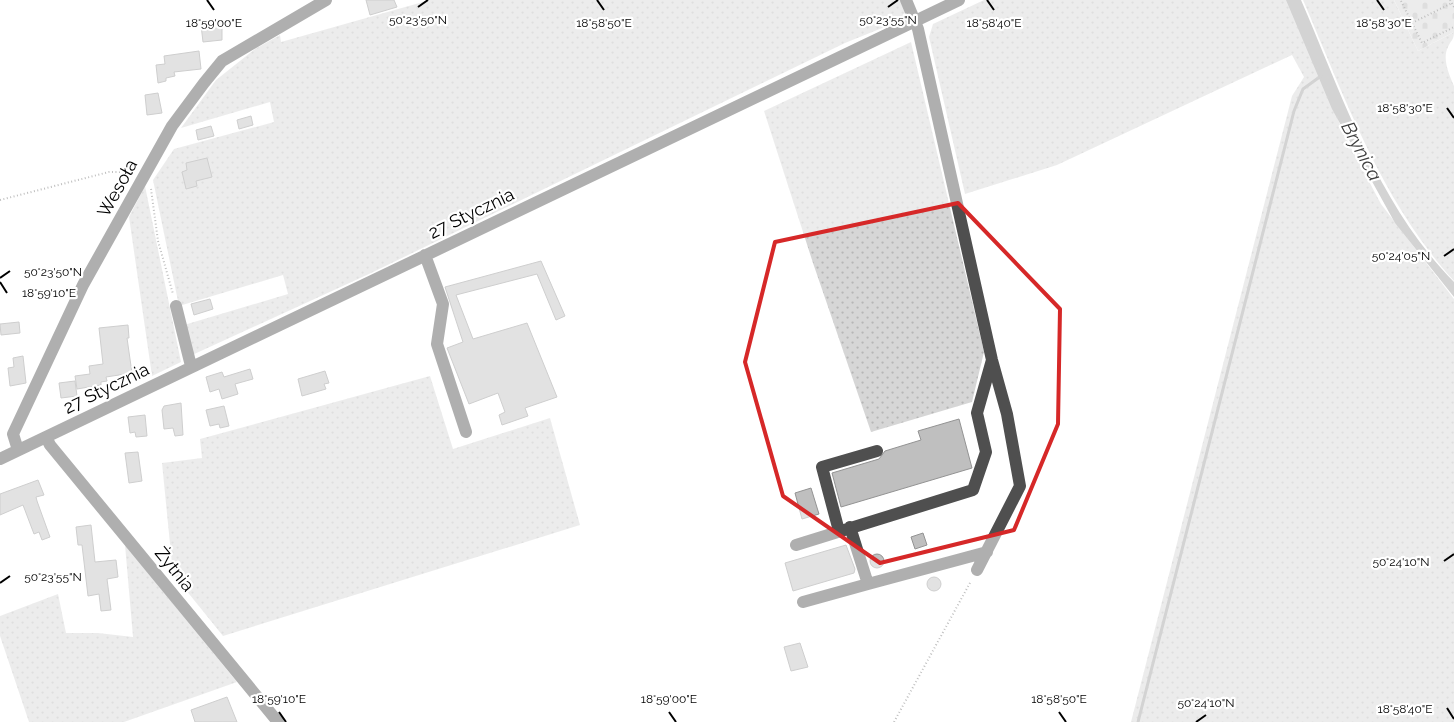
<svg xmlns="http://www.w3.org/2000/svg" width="1454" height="722" font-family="Raleway,sans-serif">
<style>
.grass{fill:url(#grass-dots)}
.cemetery{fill:url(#cemetery-stones)}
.water{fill:#9d9d9d}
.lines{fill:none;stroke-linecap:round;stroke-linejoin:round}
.stream{stroke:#9d9d9d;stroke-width:3}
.building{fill:#bfbfbf;stroke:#939393}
.path{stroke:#717171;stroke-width:2;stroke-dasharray:1 2.5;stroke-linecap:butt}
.minor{stroke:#4f4f4f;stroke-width:12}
.marked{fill:none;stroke:#d62828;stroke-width:4;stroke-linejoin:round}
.ticks{fill:none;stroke:#000;stroke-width:2}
.labels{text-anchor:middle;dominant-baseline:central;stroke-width:4.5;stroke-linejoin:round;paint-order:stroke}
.street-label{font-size:18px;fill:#000;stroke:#fff}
.water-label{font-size:19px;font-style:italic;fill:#3e3e3e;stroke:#fff}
.ticks-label{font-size:12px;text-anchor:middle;fill:#000;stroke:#fff;stroke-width:4.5;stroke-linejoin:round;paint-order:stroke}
</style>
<defs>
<pattern id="grass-dots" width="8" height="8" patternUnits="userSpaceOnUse" patternTransform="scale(1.25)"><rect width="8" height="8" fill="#d6d6d6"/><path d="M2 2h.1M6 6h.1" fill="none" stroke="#b6b6b6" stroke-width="1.8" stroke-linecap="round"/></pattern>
<pattern id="cemetery-stones" width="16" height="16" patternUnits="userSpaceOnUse" patternTransform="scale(1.25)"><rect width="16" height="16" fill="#d6d6d6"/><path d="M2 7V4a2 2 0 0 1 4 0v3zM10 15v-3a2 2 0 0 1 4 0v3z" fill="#b6b6b6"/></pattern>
</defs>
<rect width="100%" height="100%" fill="#fff"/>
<!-- grass -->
<path class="grass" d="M430,0H900L905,13L902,20L845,43L369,274L190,356L184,325L288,294L283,275L179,306L153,180L174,149L274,122L270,102L181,128L216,80L255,49L280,35L281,42Z
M984,0H1287L1345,136L1381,204L1454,299V722H1131L1292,96L1304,77L1292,55L1057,165L965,194L929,37L933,24Z
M1303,0H1394L1418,51L1454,32C1454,40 1451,40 1448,47C1442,59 1449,74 1454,86V281C1381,201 1345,98 1303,0Z
M911,42L984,352L972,402L871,432L813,263L764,111Z
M145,186L181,362L152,376L129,217Z
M430,376L453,449L550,418L580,525L223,636L173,574L162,463L202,458L200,439Z
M125,545L237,682L124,722H29L0,636V616L58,594L66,633H98L133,637Z"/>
<!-- cemetery -->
<path class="cemetery" d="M1394,0H1454V32L1418,51Z"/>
<!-- water -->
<path class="water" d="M1286,0H1301C1343,97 1378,205 1454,282V297L1395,223L1332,109Z"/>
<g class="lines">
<!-- stream -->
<path class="stream" d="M1138,722L1294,111L1303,89L1321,76"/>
</g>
<!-- building -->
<path class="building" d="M366,0H394L397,7L370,15Z
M222,22V40L203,42L201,25Z
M199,51L201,69L174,72L175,76L166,78V81L158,83L156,65L165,64L164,56Z
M158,93L162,113L147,115L145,95Z
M251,116L253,125L239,129L237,120Z
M211,126L214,136L198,140L196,130Z
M207,158L212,177L196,181L197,186L186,189L182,172L187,170L186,163Z
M541,261L565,316L556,320L537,274L456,295L473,339L527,323L557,397L525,408L528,416L502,425L499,415L505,412L498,393L469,404L447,348L463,342L445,287Z
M210,299L213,309L194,315L191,304Z
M19,322L20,333L1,335L0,324Z
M128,325L129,338H127L132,373L106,377L107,381L101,382V385L77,389L75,376L90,374L89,366L103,364L99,328Z
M23,356L26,383L10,386L8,368L14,367L13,358Z
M250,369L253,379L235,384L238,394L222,399L219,389L210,392L206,377L222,372L224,377Z
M325,371L329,383L324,384L326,389L302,396L298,379Z
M75,381L77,396L61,398L59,383Z
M181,403L183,435L175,436L173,428L164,429L162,410L164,406Z
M224,406L229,426L220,428L219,424L210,426L206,410Z
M145,415L147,436L136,437L135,432L130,433L128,417Z
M959,419L972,468L841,507L832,473L879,459L885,451L921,440L918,431Z
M138,452L142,481L129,483L125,453Z
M38,480L44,495L36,497L37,501L50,537L42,540L39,532L34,534L23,505L0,515V494Z
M811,488L819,514L802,519L795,493Z
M91,525L95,562L116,560L118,577L107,579L111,610L101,611L99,594L88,596L82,545H78L76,527Z
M923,533L927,545L915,549L911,537Z
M846,545L855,569L854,573L793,591L785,563Z
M870 561a7 7 0 1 1 14 0a7 7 0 1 1-14 0Z
M927 584a7 7 0 1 1 14 0a7 7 0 1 1-14 0Z
M800,643L808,667L791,671L784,647Z
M227,697L237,722H195L191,710Z"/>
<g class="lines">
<!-- path -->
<path class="path" d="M1450,0L1454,7
M1401,1L1412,23L1452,3
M1412,23L1422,43L1454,27
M151,189L158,241L173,294
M0,200L109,172H132
M894,722L971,581"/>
<!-- minor -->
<path class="minor" d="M906,0L918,29L992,360L1007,414L1020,486L977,570
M425,255L443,304L437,344L466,432
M176,306L191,366
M46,437L50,445L278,722
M18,450L13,434L83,285L172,126L204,83L222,61L326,0
M0,459L959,0
M839,531L822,467L877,451
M796,545L973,490L986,452L977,413L992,360
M868,584L987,552
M803,602L868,584L850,527"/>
</g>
<!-- marked area -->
<path d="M0 0H1454V722H0ZM958,203L1060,309L1058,424L1014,530L880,563L783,496L745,362L775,242Z" fill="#fff" fill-opacity=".55" fill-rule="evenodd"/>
<path class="marked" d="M958,203L1060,309L1058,424L1014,530L880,563L783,496L745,362L775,242Z"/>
<!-- ticks -->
<path class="ticks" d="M207,0L214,10M597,0L604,10M987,0L994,10M1377,0L1384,10M418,7L428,0M888,7L898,0M1447,108L1454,118M1444,256L1454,249M0,278L10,271M0,282L7,293M1444,561L1454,554M0,583L10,576M1447,708L1454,719M279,712L286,722M669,712L676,722M1059,712L1066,722M1196,722L1206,715"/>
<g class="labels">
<!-- street labels -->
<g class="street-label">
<text transform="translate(117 188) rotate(-61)">Wesoła</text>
<text transform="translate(471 213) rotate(-26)">27 Stycznia</text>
<text transform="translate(106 388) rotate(-26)">27 Stycznia</text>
<text transform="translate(175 569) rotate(51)">Żytnia</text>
</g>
<!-- water labels -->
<g class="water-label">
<text transform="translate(1362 151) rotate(62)">Brynica</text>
</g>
</g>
<g class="ticks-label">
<text x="418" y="24">50°23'50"N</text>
<text x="888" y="24">50°23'55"N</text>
<text x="1384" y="27">18°58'30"E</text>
<text x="214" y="27">18°59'00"E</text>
<text x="604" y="27">18°58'50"E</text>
<text x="994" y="27">18°58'40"E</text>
<text x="1405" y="112">18°58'30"E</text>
<text x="1401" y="260">50°24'05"N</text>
<text x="53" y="276">50°23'50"N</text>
<text x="49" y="297">18°59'10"E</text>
<text x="1401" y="566">50°24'10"N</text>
<text x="53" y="581">50°23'55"N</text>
<text x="279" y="703">18°59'10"E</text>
<text x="669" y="703">18°59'00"E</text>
<text x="1059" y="703">18°58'50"E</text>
<text x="1206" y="707">50°24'10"N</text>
<text x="1405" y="713">18°58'40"E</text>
</g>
</svg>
